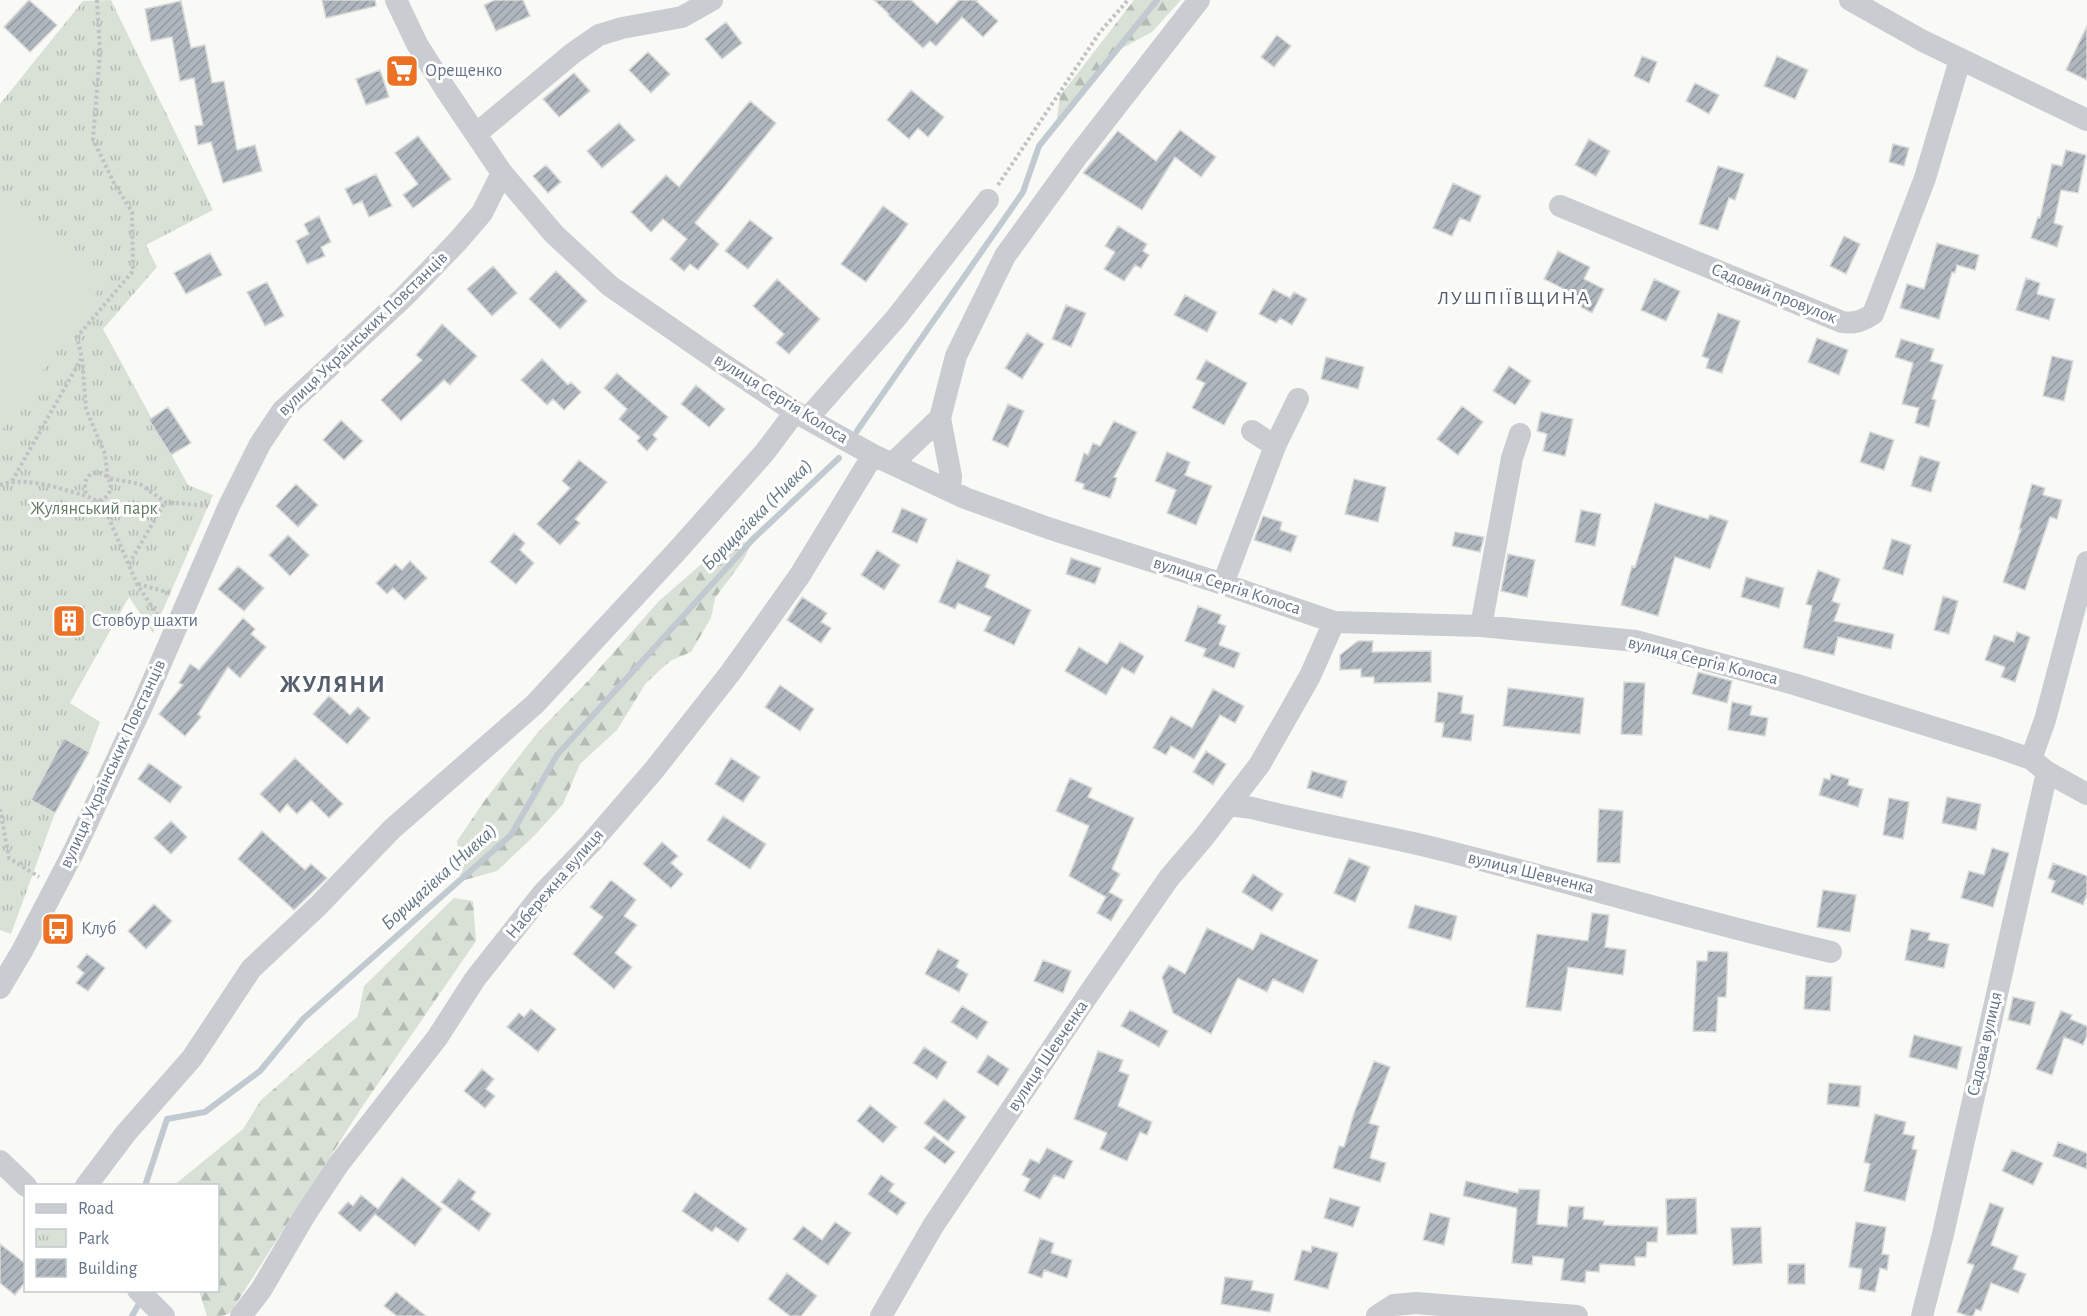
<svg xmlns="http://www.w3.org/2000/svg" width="2087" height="1316" font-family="'Alegreya Sans',sans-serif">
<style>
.forest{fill:url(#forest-firs)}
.park{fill:url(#park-tufts)}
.pitch{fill:#d9e1d7}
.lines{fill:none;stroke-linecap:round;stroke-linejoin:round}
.stream{stroke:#c2cad1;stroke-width:6}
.building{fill:url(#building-hatch);stroke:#dadbd8;stroke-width:1.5}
.path{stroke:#c0c2c5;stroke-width:4;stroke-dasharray:3 3;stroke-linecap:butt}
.minor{stroke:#c9ccd0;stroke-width:22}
.labels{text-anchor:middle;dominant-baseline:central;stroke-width:6;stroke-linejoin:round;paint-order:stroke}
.poi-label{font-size:18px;fill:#667489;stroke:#fff;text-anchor:start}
.street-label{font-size:18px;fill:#667489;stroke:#fff}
.park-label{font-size:18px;fill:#637a62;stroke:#fff}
.neighbourhood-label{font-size:20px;letter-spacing:1.5px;fill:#555f6d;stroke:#fff}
.water-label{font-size:20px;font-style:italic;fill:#637684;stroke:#fff}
.district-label{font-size:24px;font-weight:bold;letter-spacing:1.5px;fill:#555f6d;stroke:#fff}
</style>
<defs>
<pattern id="forest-firs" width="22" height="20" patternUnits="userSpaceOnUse" patternTransform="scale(1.5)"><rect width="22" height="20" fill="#d9e1d7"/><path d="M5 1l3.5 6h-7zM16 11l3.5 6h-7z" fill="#b4bbb4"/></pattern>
<pattern id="park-tufts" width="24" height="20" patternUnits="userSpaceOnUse" patternTransform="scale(1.5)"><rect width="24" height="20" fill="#d9e1d7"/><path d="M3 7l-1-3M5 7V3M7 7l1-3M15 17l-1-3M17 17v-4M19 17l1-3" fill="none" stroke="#b4bbb4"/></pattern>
<pattern id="building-hatch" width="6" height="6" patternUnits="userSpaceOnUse" patternTransform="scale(1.5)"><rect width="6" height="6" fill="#afb6bd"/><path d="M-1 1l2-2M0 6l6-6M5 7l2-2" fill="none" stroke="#92999f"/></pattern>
</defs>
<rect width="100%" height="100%" fill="#f9f9f6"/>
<!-- forest -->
<path class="forest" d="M1134,0H1181L1152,32L1115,52L1056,125L1060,96Z
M753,539L744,559L715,598L711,618L691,652L670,661L646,683L617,730L580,764L563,804L534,836L497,871L461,881L457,841L485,800L538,732L589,680L659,601L713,554Z
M454,898L473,901L476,941L360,1110L230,1313L222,1316H207L199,1291L218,1290V1186H173L243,1129L261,1100L358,1016L364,986Z"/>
<!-- park -->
<path class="park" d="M111,0L213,210L146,245L157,267L103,329L188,485L213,495L153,633L129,597L70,703L100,722L89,752L64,739L31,800L55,813L11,934L0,930V104L83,1Z"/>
<!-- pitch -->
<path class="pitch" d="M0,203L107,277L0,433Z"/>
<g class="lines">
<!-- stream -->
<path class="stream" d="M857,431L1023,192L1039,146L1157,0
M145,1186L167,1119L205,1112L260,1071L303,1019L511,835L557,755L753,539L839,458
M132,1316L140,1302"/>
</g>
<!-- building -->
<path class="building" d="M29,0L57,25L30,52L4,27Z
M322,0H375L376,6L326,18Z
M495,0H523L530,16L496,31L484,5Z
M874,0H911L937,24L959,0H978L976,1L998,21L983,37L962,17L936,46L930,41L923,48L888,15L889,14Z
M181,1L191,48L205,45L212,83L224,81L237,150L255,145L262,171L223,183L211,142L198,145L195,126L203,125L194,78L180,81L172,37L151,41L145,9Z
M726,22L742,43L722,59L705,39Z
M2087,26V80L2066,70Z
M1277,35L1291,46L1274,67L1261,57Z
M648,52L670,74L651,93L629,70Z
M1642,56L1657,62L1649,83L1634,76Z
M1777,56L1808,70L1795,99L1764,86Z
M380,70L389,97L366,105L356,79Z
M574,73L590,91L559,117L543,99Z
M1695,83L1719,95L1709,114L1686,101Z
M911,90L944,117L928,137L918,128L909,139L887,120Z
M750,101L776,123L695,223L719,244L698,270L690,264L684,271L670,259L687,239L663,219L651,232L631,212L666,175L679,187Z
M619,123L635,140L602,168L587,151Z
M1180,130L1216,157L1201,177L1175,157L1142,210L1083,173L1118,131L1156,161Z
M418,136L451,179L413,208L403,195L418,184L395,153Z
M1589,139L1610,151L1596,176L1575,165Z
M1893,144L1909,148L1904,166L1889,162Z
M2066,150L2086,155L2078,193L2061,190L2054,223L2063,226L2057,247L2031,238L2038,217L2040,218L2052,164L2062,166Z
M546,165L561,182L548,193L533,176Z
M1718,166L1744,174L1735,200L1729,198L1718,230L1699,224Z
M376,174L392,206L369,217L362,201L353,205L345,189Z
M1453,183L1481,196L1470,222L1460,218L1452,236L1433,228Z
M883,206L908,224L866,282L841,264Z
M319,216L331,242L321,247L325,256L307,264L296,241L309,234L304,224Z
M750,220L773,238L748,269L725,251Z
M1118,226L1147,244L1143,251L1149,255L1141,268L1135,265L1124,281L1104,269L1115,252L1105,246Z
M1844,236L1860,244L1846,274L1830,266Z
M1937,243L1979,255L1975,270L1957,265L1955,273L1952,272L1939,319L1900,308L1907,284L1924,289Z
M1558,251L1590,267L1584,279L1604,289L1592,313L1579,306L1582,298L1544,279Z
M210,253L222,275L186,294L174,273Z
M493,266L517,293L492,316L467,289Z
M556,271L587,301L560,329L529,299Z
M2026,278L2040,283L2037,294L2055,299L2049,320L2016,310Z
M777,279L820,319L789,354L776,343L784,334L753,306Z
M1654,279L1680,291L1666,321L1641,310Z
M267,282L284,316L265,326L247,292Z
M1273,289L1290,298L1294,292L1307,299L1292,325L1280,318L1276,323L1259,314Z
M1185,295L1217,312L1207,332L1174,315Z
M1066,305L1086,313L1071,347L1052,339Z
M1718,313L1740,321L1722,373L1706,368L1709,359L1702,356Z
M442,324L477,356L450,385L444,380L401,421L381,400L422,360L416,355Z
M1027,333L1044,344L1022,379L1005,368Z
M1817,338L1848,350L1839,375L1808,362Z
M1901,339L1934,349L1930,361L1943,365L1932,399L1936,400L1929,427L1915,423L1919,408L1902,404L1913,363L1895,357Z
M2052,356L2073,361L2064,401L2043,396Z
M1326,357L1364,367L1358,389L1321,379Z
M542,359L568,385L571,382L581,392L564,410L553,399L547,405L521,380Z
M1206,360L1247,383L1224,425L1192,408L1205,383L1196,379Z
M1509,366L1531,381L1515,405L1493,391Z
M617,373L668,417L653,435L657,439L647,451L637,441L640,437L619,419L627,409L604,388Z
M696,385L725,409L709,427L681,404Z
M1008,404L1024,411L1008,447L992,440Z
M1462,406L1483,422L1458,455L1437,439Z
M168,407L191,443L171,455L149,420Z
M1541,412L1573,419L1565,456L1543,451L1547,434L1537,431Z
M341,420L363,441L344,460L323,440Z
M1114,421L1137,432L1114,477L1117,478L1110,498L1083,489L1084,484L1075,481L1084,453L1088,455L1093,443L1100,446Z
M1870,432L1894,440L1884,470L1860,462Z
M1167,452L1190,462L1185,475L1212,486L1196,525L1167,513L1176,490L1155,481Z
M1920,456L1940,462L1931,492L1911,486Z
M579,460L607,482L575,519L580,523L560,545L537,524L570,488L562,481Z
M1354,479L1386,487L1378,522L1345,514Z
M296,484L318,505L298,527L276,506Z
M2032,484L2045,488L2043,495L2062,500L2057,519L2050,517L2025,590L2003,582L2021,529H2019Z
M1655,503L1708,519L1710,515L1728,521L1710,569L1675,557L1658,616L1621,605L1632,566L1635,567Z
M902,508L927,519L917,543L892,532Z
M1581,510L1601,514L1595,546L1575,542Z
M1263,516L1282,522L1280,530L1297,536L1291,552L1254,540Z
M1455,532L1484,537L1480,552L1452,546Z
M514,533L525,543L520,550L534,563L516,584L490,562Z
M288,535L309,555L290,576L269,555Z
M1892,539L1911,545L1903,575L1883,569Z
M877,550L900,565L884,590L861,575Z
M1508,554L1535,560L1527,597L1501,591Z
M1071,558L1101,568L1095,584L1066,574Z
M957,560L990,575L985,587L1031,610L1014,645L984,631L991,617L958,603L955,609L939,602Z
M410,561L427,578L405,600L393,588L387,594L376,583L395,564L402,570Z
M238,566L264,588L244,611L218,589Z
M1818,570L1840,579L1832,601L1840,604L1834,621L1894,634L1891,649L1838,637L1834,655L1803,648L1812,606L1806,604Z
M1746,577L1784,588L1779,608L1741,597Z
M1943,596L1958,601L1949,634L1934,630Z
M802,597L827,613L821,622L831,628L821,643L787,620Z
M1198,606L1221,615L1218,623L1226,626L1219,645L1240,653L1234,668L1203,656L1206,649L1185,641Z
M55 621a14 14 0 1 1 28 0a14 14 0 1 1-28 0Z
M243,618L255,629L251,634L266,647L240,678L228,667L198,714L201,717L185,736L159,714L183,685L179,683L190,664L199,670Z
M2017,632L2030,637L2015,682L2001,677L2005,667L1985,660L1994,635L2014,642Z
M1358,641H1373L1372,652L1431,651V682L1374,683V677H1361V669L1340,670V655Z
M1120,642L1144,656L1134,674L1122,667L1106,695L1065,671L1079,647L1107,664Z
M1698,672L1732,681L1727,703L1692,694Z
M1624,682L1645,683L1642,735L1621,734Z
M780,685L814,709L800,731L765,707Z
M1508,688L1584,698L1580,734L1503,726Z
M1213,689L1244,706L1235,723L1220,715L1194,759L1171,746L1166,755L1153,748L1171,716L1192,728Z
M1438,692L1463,696L1461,713L1474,715L1471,741L1442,737L1444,723L1435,722Z
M329,696L350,715L358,707L370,718L347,744L313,714Z
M1732,702L1752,706L1750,715L1768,718L1765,736L1728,730Z
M64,738L89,752L55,813L31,800Z
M1206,751L1226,764L1213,785L1193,772Z
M295,758L343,804L329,818L311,800L297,814L287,804L280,813L260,794Z
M731,758L760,777L743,802L715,784Z
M149,763L182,787L170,803L138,779Z
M1312,771L1347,781L1342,798L1307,788Z
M1831,774L1849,779L1848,785L1863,789L1858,807L1819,795L1824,778L1830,780Z
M1070,778L1092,788L1088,797L1134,818L1112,869L1120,874L1109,892L1123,900L1111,921L1097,913L1106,897L1069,876L1089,826L1056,811Z
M1947,797L1981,804L1976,830L1942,823Z
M1889,798L1909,802L1903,839L1883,835Z
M1599,809L1623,811L1620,863L1597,862Z
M723,816L766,844L750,869L707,840Z
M171,821L187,837L171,854L154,838Z
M262,831L305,870L311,864L327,878L294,910L238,859Z
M662,842L678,856L671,863L683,874L671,888L643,864Z
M1992,848L2009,853L1993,907L1961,898L1969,871L1984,875Z
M1349,858L1370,867L1355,902L1334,893Z
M2053,863L2087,876V894L2083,905L2051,892L2055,881L2048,878Z
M1253,874L1283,894L1272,911L1242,892Z
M611,880L636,900L624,916L637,925L615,953L632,967L614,989L573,954L603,917L590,907Z
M1823,890L1856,895L1850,932L1817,927Z
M154,904L172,921L146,949L128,931Z
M1415,905L1457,916L1451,940L1408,928Z
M1592,913L1609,915L1605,947L1626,950L1623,975L1568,967L1561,1011L1526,1007L1537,934L1588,941Z
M1207,928L1253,950L1261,933L1318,960L1303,993L1273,979L1267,992L1238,978L1211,1034L1173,1013L1162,977L1169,965L1185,974Z
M1911,929L1930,933L1928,940L1949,944L1944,968L1905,960Z
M938,949L959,960L956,967L968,974L959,992L925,974Z
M1708,951L1728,952L1726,997H1718L1716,1032L1693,1031L1697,961H1707Z
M87,954L105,968L88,991L76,983L84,973L77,967Z
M1043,960L1071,971L1063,993L1034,981Z
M1806,976L1832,977L1830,1011L1804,1009Z
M2013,997L2035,1002L2030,1025L2008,1020Z
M962,1006L988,1022L977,1039L951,1022Z
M531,1009L556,1029L538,1052L507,1027L519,1013L524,1017Z
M1130,1010L1168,1031L1159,1047L1121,1026Z
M2061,1011L2072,1015L2070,1019L2087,1026V1035L2083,1045L2064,1037L2052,1075L2036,1069Z
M1914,1035L1962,1047L1957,1069L1909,1057Z
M924,1047L947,1062L937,1079L913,1063Z
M1098,1051L1123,1060L1119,1071L1129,1075L1118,1106L1152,1122L1147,1135L1140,1132L1127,1161L1100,1149L1107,1133L1074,1119Z
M988,1055L1009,1069L998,1086L977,1072Z
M1374,1061L1390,1067L1369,1123L1379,1126L1370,1158L1386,1163L1380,1182L1333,1168L1339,1146L1344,1147L1354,1113Z
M482,1069L494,1079L486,1089L495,1096L485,1108L464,1091Z
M1829,1083L1861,1086L1859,1107L1827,1104Z
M944,1099L966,1117L948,1141L924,1123Z
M870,1105L897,1127L883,1143L857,1121Z
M1875,1114L1906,1122L1903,1134L1915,1136L1912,1149L1917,1150L1905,1201L1864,1191L1870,1164L1864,1162Z
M934,1136L955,1152L945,1164L924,1148Z
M2058,1142L2087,1153V1169L2053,1156Z
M1047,1148L1073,1161L1064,1179L1054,1175L1040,1199L1024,1191L1030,1179L1022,1175L1030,1159L1039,1163Z
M2012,1150L2043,1163L2033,1185L2002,1171Z
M881,1175L894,1184L889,1191L906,1203L897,1215L868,1194Z
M402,1177L442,1209L415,1246L375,1214L360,1232L338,1213L348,1202L353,1206L361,1195L378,1209Z
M459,1179L476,1192L471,1199L491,1214L479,1231L441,1202Z
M1466,1181L1518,1193L1519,1189L1540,1190L1537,1224L1567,1227L1569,1206L1584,1207L1583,1219L1604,1221L1603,1225L1658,1227L1657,1242H1647L1646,1257H1635V1266L1600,1264L1599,1272L1586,1271L1585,1283L1561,1280L1564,1259L1533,1256L1532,1265L1512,1263L1517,1208L1463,1196Z
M695,1192L747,1229L738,1242L716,1227L712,1232L682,1211Z
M1330,1198L1360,1207L1353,1227L1324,1218Z
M1696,1198L1697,1234L1667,1235L1666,1199Z
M1990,1203L2004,1208L1991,1245L2018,1256L2013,1269L2026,1274L2018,1293L1991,1283L1981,1311L1976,1309L1973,1316H1968L1957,1312L1974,1265L1967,1263Z
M1430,1213L1450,1218L1444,1245L1423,1240Z
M835,1222L851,1233L828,1265L793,1239L803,1226L822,1240Z
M1856,1222L1886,1227L1882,1254L1889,1255L1887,1270L1880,1268L1875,1292L1859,1289L1862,1269L1849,1267Z
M1761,1227L1762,1263L1733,1265L1731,1228Z
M1040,1238L1054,1243L1051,1253L1072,1260L1067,1278L1044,1270L1042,1278L1028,1273Z
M0,1244L26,1264V1281L15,1295L0,1283Z
M1312,1246L1338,1253L1328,1289L1294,1280L1302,1250L1311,1252Z
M1788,1264H1805V1284H1788Z
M787,1273L817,1296L801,1316H790L768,1299Z
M1225,1277L1253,1281L1251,1290L1274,1294L1270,1312L1221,1304Z
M396,1292L426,1316H397L384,1306Z"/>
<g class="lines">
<!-- path -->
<path class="path" d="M97,0L100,52L93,139L114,183L132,212L133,271L77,337L82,358L86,409L105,454L108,478L140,484L165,502L208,506
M998,185L1100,32L1128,0
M12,481L81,359
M0,485C24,476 58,488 83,495C89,496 95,502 101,500C110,497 114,485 107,477C96,465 79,477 87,496
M101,500L137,584L160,619
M129,564L165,502
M138,584L171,593
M0,809L9,858L39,877"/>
<!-- minor -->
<path class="minor" d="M396,0L417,44L446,90L502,173L554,234L610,286L720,362L795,412L873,455L965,498L1048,528L1223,584L1334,622L1481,626L1636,641L1794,684L1997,747L2031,759L2047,772L2087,794
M1850,0L1923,41L2087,120
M476,134L573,53L599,35L622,28L682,17L712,0
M1560,206L1842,322C1855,324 1862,321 1873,314L1925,178L1960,60
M940,418L951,476L950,491
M807,419L896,318L988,200
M1252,431L1275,446
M892,464L940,418L956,356L1005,256L1076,158L1199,0
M1223,584L1275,446L1298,399
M1481,626L1512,458L1520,434
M2031,759L2045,720L2087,562
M1229,805L1252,808C1311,823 1371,833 1430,847C1564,880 1696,921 1831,952
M0,988L22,951L74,851L143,704L228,508L260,444L282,411L404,297L457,242L482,213L502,173
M0,1161L26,1186
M86,1186L126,1133L192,1058L251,969L319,905L392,829L535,704L676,552L765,452L795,412
M138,1290L164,1316
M241,1316L261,1290L305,1215L338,1165L437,1038L475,979L543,893L591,843L654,770L731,672L800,575L873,455
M881,1316L933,1226L1090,992L1169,878L1204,837L1260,764L1310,676L1334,622
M1377,1316L1394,1305L1416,1303L1577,1316
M1922,1316L1943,1234L2047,772"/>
</g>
<!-- icons -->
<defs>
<g id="supermarket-square" transform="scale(1.725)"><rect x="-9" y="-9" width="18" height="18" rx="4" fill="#ec7124" stroke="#fff"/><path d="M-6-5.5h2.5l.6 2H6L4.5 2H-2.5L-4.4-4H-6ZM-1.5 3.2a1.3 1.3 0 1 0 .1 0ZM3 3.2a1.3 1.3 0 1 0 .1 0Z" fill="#fff"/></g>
<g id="building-square" transform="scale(1.725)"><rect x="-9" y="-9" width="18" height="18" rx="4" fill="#ec7124" stroke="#fff"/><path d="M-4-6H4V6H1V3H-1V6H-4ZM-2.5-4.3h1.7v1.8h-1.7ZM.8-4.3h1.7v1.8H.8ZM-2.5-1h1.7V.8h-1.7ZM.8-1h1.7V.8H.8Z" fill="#fff"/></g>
<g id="bus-square" transform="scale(1.725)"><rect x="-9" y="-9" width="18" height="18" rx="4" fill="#ec7124" stroke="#fff"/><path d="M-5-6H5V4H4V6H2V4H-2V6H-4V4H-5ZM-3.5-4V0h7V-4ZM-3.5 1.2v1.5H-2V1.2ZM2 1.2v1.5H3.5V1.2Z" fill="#fff"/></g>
</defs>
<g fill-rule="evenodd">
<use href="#supermarket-square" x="402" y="71"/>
<use href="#building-square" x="69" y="621"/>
<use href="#bus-square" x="58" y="929"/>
</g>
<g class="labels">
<!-- poi labels -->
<g class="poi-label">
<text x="425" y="71">Орещенко</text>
<text x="92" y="621">Cтовбур шахти</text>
<text x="81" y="929">Клуб</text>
</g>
<!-- street labels -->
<g class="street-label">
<text transform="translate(1774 294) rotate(22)">Садовий провулок</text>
<text transform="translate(363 334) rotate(-44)">вулиця Українських Повстанців</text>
<text transform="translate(781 399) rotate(32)">вулиця Сергія Колоса</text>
<text transform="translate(1227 586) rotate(18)">вулиця Сергія Колоса</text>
<text transform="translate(1703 661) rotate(14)">вулиця Сергія Колоса</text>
<text transform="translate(113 764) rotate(-65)">вулиця Українських Повстанців</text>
<text transform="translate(1531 873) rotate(14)">вулиця Шевченка</text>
<text transform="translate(555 884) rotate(-49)">Набережна вулиця</text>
<text transform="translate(1985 1044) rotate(-77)">Садова вулиця</text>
<text transform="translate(1048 1056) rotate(-56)">вулиця Шевченка</text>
</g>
<!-- park labels -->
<g class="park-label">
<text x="94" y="509">Жулянський парк</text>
</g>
<!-- neighbourhood labels -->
<g class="neighbourhood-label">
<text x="1514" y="298">ЛУШПІЇВЩИНА</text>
</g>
<!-- water labels -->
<g class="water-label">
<text transform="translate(757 515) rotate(-45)">Борщагівка (Нивка)</text>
<text transform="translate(439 877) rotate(-42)">Борщагівка (Нивка)</text>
</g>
<!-- district labels -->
<g class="district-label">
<text x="333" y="685">ЖУЛЯНИ</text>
</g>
</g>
<!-- legend -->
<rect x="24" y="1184" width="195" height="108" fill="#ffffff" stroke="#c2c7d0" stroke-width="1.5"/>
<rect x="36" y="1204" width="30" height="9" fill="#c9ccd0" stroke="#c2c7d0" stroke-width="1.5"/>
<text x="78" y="1214" font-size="18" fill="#667489">Road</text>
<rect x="36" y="1229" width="30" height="18" fill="url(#park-tufts)" stroke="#c2c7d0" stroke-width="1.5"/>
<text x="78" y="1244" font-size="18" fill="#667489">Park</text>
<rect x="36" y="1259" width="30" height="18" fill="url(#building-hatch)" stroke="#c2c7d0" stroke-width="1.5"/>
<text x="78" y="1274" font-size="18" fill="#667489">Building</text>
</svg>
